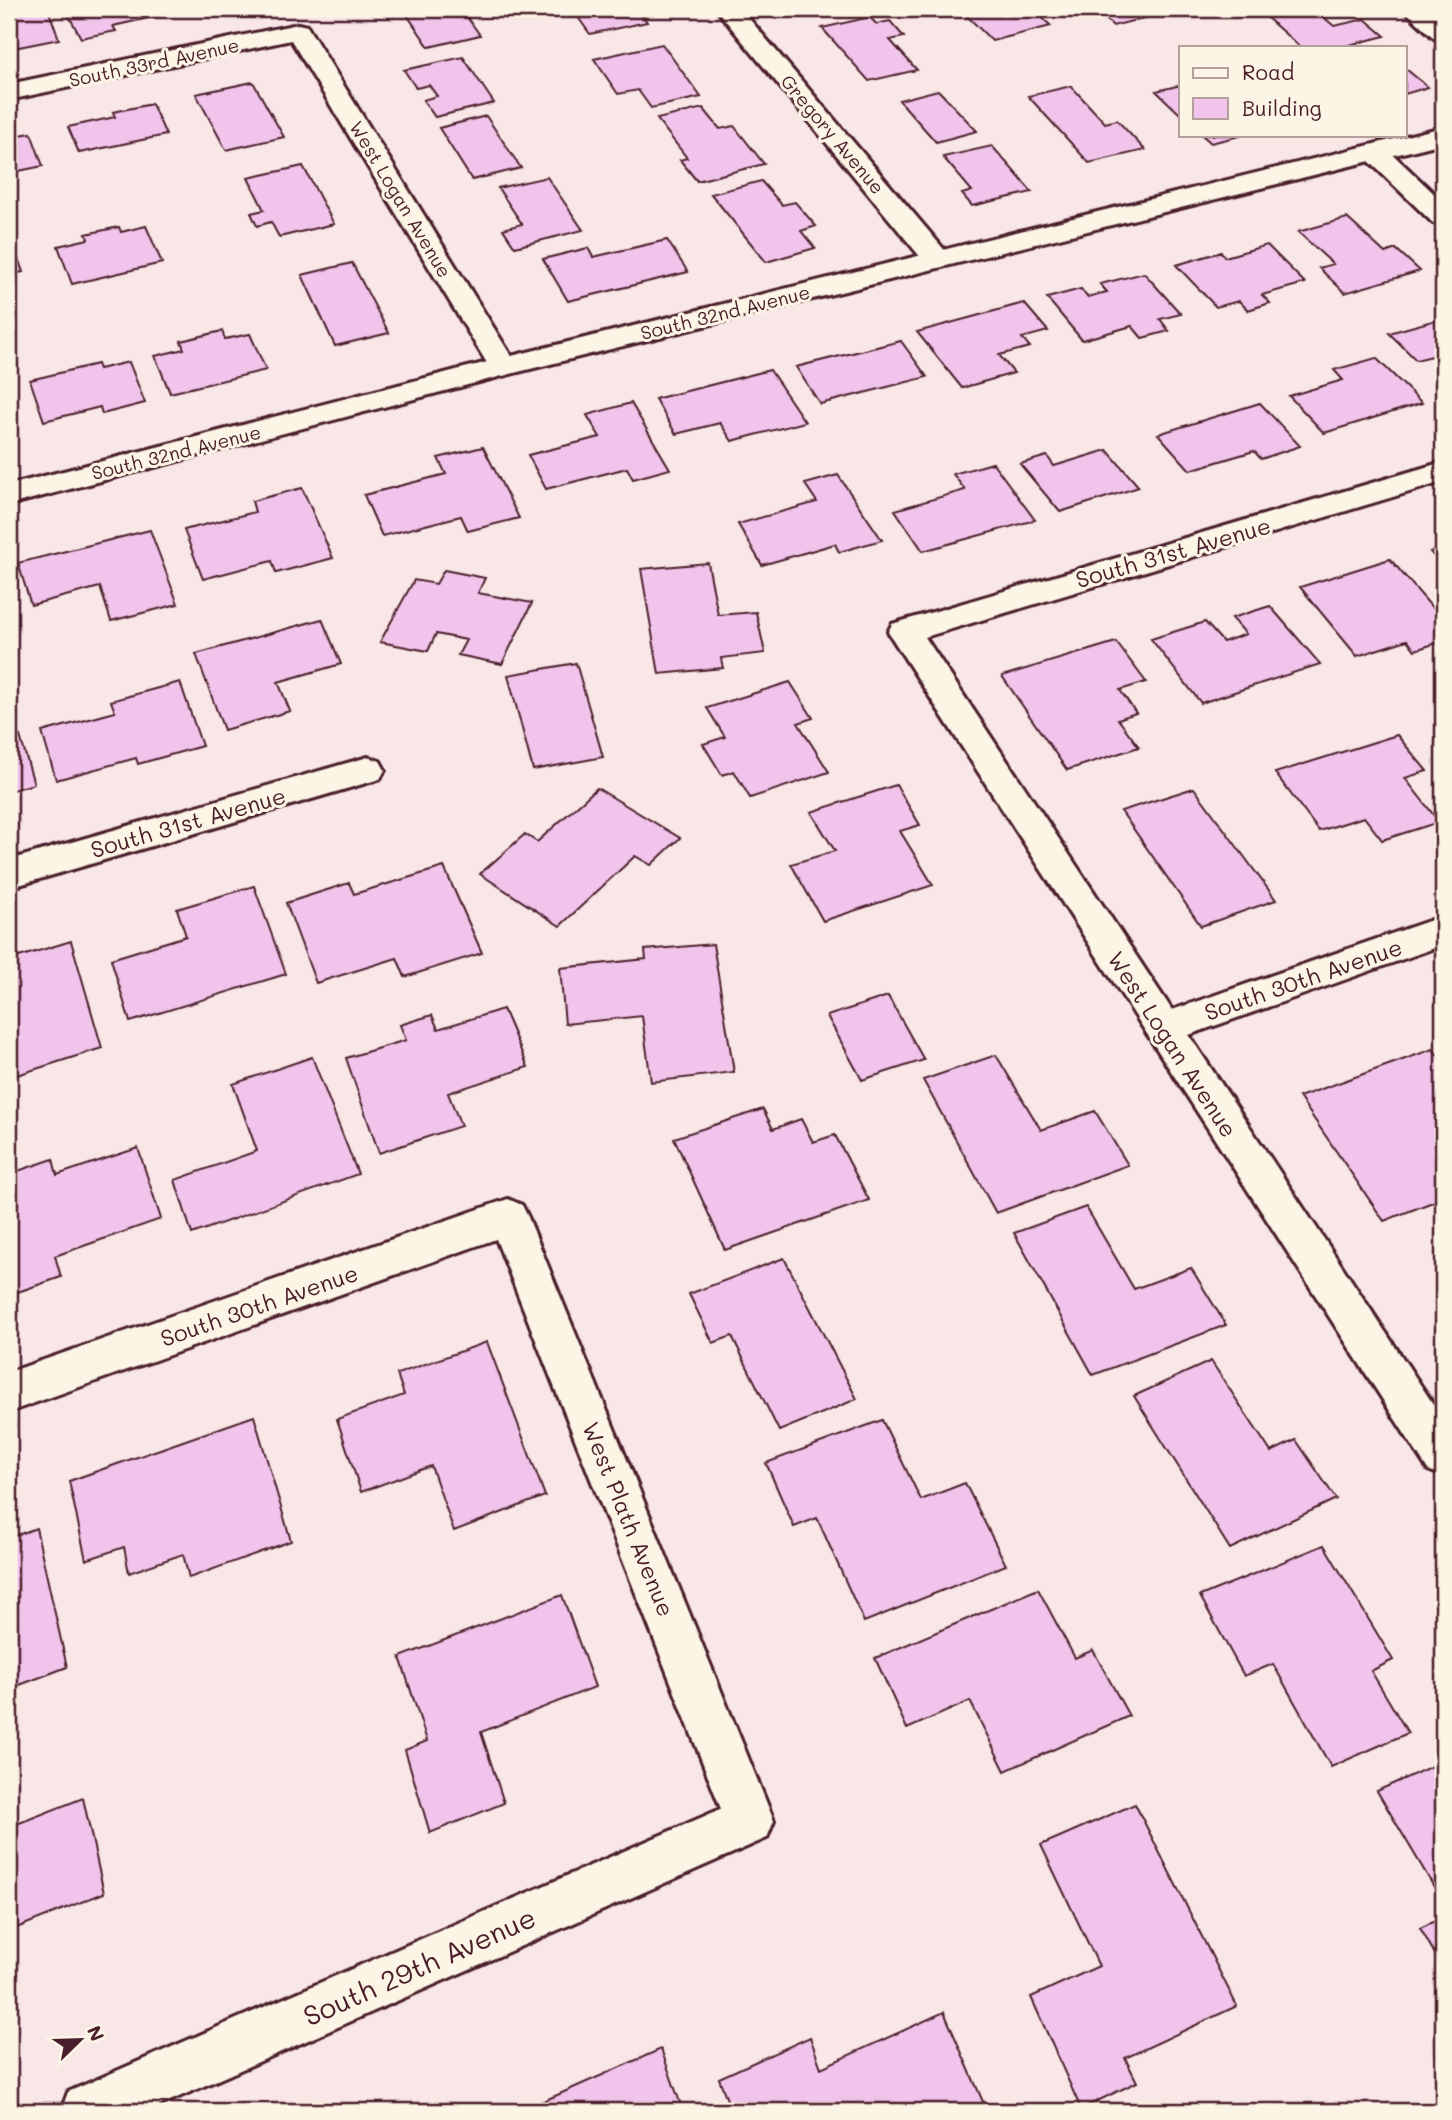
<svg xmlns="http://www.w3.org/2000/svg" width="1452" height="2120" font-family="Mali,sans-serif">
<style>
.building{fill:#f1c5eb;stroke:#4a1f2b;stroke-width:2}
.lines{fill:none;stroke-linecap:round;stroke-linejoin:round}
.minor-casing{stroke:#4a1f2b;stroke-width:6}
.tertiary-casing{stroke:#4a1f2b;stroke-width:6}
.minor{fill:#fcf5e5;fill-rule:evenodd}
.tertiary{fill:#fcf5e5;fill-rule:evenodd}
.labels{text-anchor:middle;dominant-baseline:central;stroke-width:6;stroke-linejoin:round;paint-order:stroke}
.far-street-label{font-size:19px;fill:#4a1f2b;stroke:#fcf5e5}
.street-label{font-size:23px;fill:#4a1f2b;stroke:#fcf5e5}
.near-street-label{font-size:28px;fill:#4a1f2b;stroke:#fcf5e5}
</style>
<rect width="100%" height="100%" fill="#f9e7e7"/>
<filter id="ink" filterUnits="userSpaceOnUse"><feTurbulence type="fractalNoise" baseFrequency=".0143" numOctaves="2"/><feDisplacementMap in="SourceGraphic" scale="14" xChannelSelector="R" yChannelSelector="G"/><feConvolveMatrix kernelMatrix="1 2 1 2 8 2 1 2 1" color-interpolation-filters="sRGB"/></filter>
<g filter="url(#ink)">
<!-- building -->
<path class="building" d="M9,9H48L59,39L9,49Z
M65,9H168L171,13L113,26L116,31L81,38Z
M403,9H461L480,35L429,47Z
M572,9H638L647,22L590,34Z
M1033,9L1051,26L992,41L961,10Z
M1095,9H1144L1152,16L1113,26Z
M1257,9H1314L1334,26L1365,19L1385,36L1341,47H1300Z
M870,17L876,24L890,21L904,37L890,40L917,70L869,81L822,28Z
M662,44L701,97L651,108L638,90L618,94L594,59Z
M463,57L494,103L435,117L423,100L437,96L429,85L416,88L404,70Z
M1405,69H1406L1428,87L1405,94Z
M253,82L284,137L226,150L196,94Z
M1181,85V115L1156,91Z
M1071,86L1105,123L1117,120L1145,150L1089,163L1028,96Z
M938,90L977,131L936,142L899,100Z
M152,104L166,135L79,153L68,127L115,117L113,112Z
M703,108L720,129L734,126L764,164L697,181L680,160L687,158L657,119Z
M486,116L521,168L472,180L439,128Z
M31,133L43,166L9,173V137Z
M1202,135H1244L1211,143Z
M992,146L1032,192L972,206L962,194L972,191L943,157Z
M303,166L334,224L279,237L271,222L257,226L251,213L264,210L248,178Z
M547,177L583,230L515,247L503,229L522,224L498,188Z
M761,181L782,205L795,202L816,226L801,231L815,248L766,262L711,194Z
M1347,218L1385,253L1396,249L1420,271L1345,293L1319,268L1333,264L1298,232Z
M146,226L162,263L72,284L58,246L88,239L86,234L119,227L121,232Z
M667,240L688,272L568,301L543,259L588,248L593,257Z
M9,244H13L23,272L9,275Z
M1267,245L1305,283L1262,295L1270,303L1248,310L1239,301L1216,307L1176,265L1221,252L1225,257Z
M352,263L389,333L335,346L302,275Z
M1144,273L1181,314L1160,319L1169,331L1142,338L1132,326L1082,340L1047,298L1081,289L1087,297L1107,292L1100,284Z
M1024,303L1048,331L1022,338L1030,347L999,355L1014,373L962,388L917,332Z
M1443,318V367L1432,356L1416,360L1389,333Z
M222,331L225,339L250,334L266,370L170,393L155,356L184,349L181,341Z
M901,341L927,377L820,404L796,367Z
M1376,358L1422,403L1324,433L1289,396L1343,380L1334,370Z
M129,362L145,403L102,414L100,407L44,421L30,380L97,364L99,369Z
M770,370L805,422L732,441L720,423L676,434L655,399Z
M631,403L670,469L633,479L627,468L546,489L528,455L600,437L587,415Z
M1260,403L1300,446L1261,459L1254,451L1190,470L1158,434Z
M483,447L519,518L468,531L461,516L382,536L364,495L446,474L438,458Z
M1107,450L1139,487L1060,512L1020,464L1047,456L1054,466Z
M993,463L1035,520L923,551L895,510L965,490L953,474Z
M838,475L882,540L839,552L835,544L762,565L738,524L817,502L805,484Z
M302,488L333,558L276,573L272,561L203,579L184,530L255,512L252,501Z
M150,530L178,604L111,621L100,587L31,605L18,563Z
M1443,548V567L1430,552Z
M1390,559L1443,620V641L1415,650L1407,640L1357,656L1300,587Z
M708,563L718,615L756,612L765,653L721,658L723,668L659,674L641,569Z
M444,570L485,578L478,593L532,603L502,664L458,655L466,640L436,634L428,651L380,642L414,580L436,584Z
M1270,606L1320,664L1201,703L1151,639L1205,622L1223,642L1246,634L1232,618Z
M322,619L341,664L278,682L290,711L224,730L196,654Z
M1116,642L1146,682L1120,690L1136,713L1118,719L1139,747L1067,770L1002,676Z
M576,663L603,757L533,770L508,675Z
M180,682L202,746L138,764L136,758L56,780L42,732L115,712L111,701Z
M790,682L813,718L798,723L829,772L750,798L734,771L722,775L703,744L725,737L707,708Z
M1397,735L1427,771L1405,778L1439,822L1382,840L1364,817L1319,831L1275,773Z
M20,736L34,784L9,791V739Z
M896,785L920,825L900,831L933,885L823,921L791,864L835,851L811,812Z
M597,788L680,838L651,865L635,856L560,926L480,874L525,834L537,842Z
M1194,788L1276,900L1201,926L1121,811Z
M444,867L482,953L405,977L397,958L316,983L286,903L349,883L354,894Z
M254,886L286,974L130,1022L111,959L186,936L177,909Z
M71,941L102,1048L14,1076L9,1058V960Z
M713,944L734,1072L651,1082L642,1016L565,1024L560,968L646,959L645,950Z
M888,996L924,1060L862,1080L827,1016Z
M503,1009L528,1067L448,1093L461,1126L379,1153L346,1058L406,1040L400,1025L432,1015L438,1029Z
M1433,1049L1443,1062V1198L1384,1221L1299,1097Z
M996,1055L1041,1130L1095,1111L1128,1165L996,1213L923,1080Z
M312,1057L358,1174L192,1234L175,1180L257,1151L233,1084Z
M763,1109L773,1129L801,1119L813,1142L835,1135L869,1200L725,1250L674,1138Z
M138,1148L161,1219L55,1256L61,1277L9,1295V1174L53,1159L57,1175Z
M1086,1207L1134,1289L1191,1268L1226,1325L1093,1375L1014,1233Z
M784,1258L857,1399L779,1431L732,1336L713,1343L689,1294Z
M487,1342L545,1496L454,1531L431,1466L361,1492L337,1419L404,1395L397,1374Z
M1211,1361L1271,1452L1296,1440L1336,1499L1230,1549L1134,1396Z
M254,1416L291,1541L189,1578L183,1554L129,1573L124,1547L86,1560L69,1481Z
M882,1420L921,1500L965,1483L1006,1565L864,1622L817,1518L794,1527L766,1463Z
M36,1528L67,1667L9,1689V1538Z
M1324,1545L1393,1660L1371,1671L1408,1733L1331,1767L1273,1664L1244,1676L1200,1596Z
M1038,1589L1075,1658L1093,1650L1129,1716L1005,1771L970,1701L907,1729L875,1658Z
M562,1595L595,1687L481,1732L504,1803L430,1833L405,1750L427,1741L400,1657Z
M1443,1761V1902L1377,1791Z
M83,1798L104,1893L9,1931V1827Z
M1135,1804L1237,2006L1125,2058L1137,2082L1081,2109L1031,1997L1099,1966L1041,1845Z
M1443,1917V1968L1420,1928Z
M944,2012L987,2111H731L719,2078L810,2037L821,2068Z
M661,2049L683,2111H521Z"/>
<g class="lines">
<!-- minor casing -->
<g class="minor-casing">
<path id="minor" d="M716,9H741L947,253L951,259L947,265L937,267L927,265Z
M1403,9H1429L1443,20V40L1434,38Z
M298,24L307,26L310,31L518,367L513,373L503,376L493,373L291,40L9,100V84Z
M1376,145L1385,147L1443,202V225L1433,223L1367,159L1363,153L1367,147Z
M1443,462V482L925,637L1172,1010L1443,916V945L1189,1035L1443,1419V1476L1428,1470L888,632L892,624Z
M368,757L380,761L385,770L380,779L9,888V860Z
M508,1199L522,1205L528,1217L774,1821L767,1838L147,2111H61L68,2092L721,1809L496,1239L9,1412V1372Z"/>
</g>
<!-- tertiary casing -->
<g class="tertiary-casing">
<path id="tertiary" d="M1443,127V143L506,375L9,505V485L503,358Z"/>
</g>
<!-- minor -->
<use href="#minor" class="minor"/>
<!-- tertiary -->
<use href="#tertiary" class="tertiary"/>
</g>
</g>
<g class="labels">
<!-- far-street labels -->
<g class="far-street-label">
<text transform="translate(154 62) rotate(-12)">South 33rd Avenue</text>
<text transform="translate(833 134) rotate(50)">Gregory Avenue</text>
<text transform="translate(401 199) rotate(59)">West Logan Avenue</text>
<text transform="translate(725 312) rotate(-14)">South 32nd Avenue</text>
<text transform="translate(176 452) rotate(-14)">South 32nd Avenue</text>
</g>
<!-- street labels -->
<g class="street-label">
<text transform="translate(1173 552) rotate(-16)">South 31st Avenue</text>
<text transform="translate(188 822) rotate(-16)">South 31st Avenue</text>
<text transform="translate(1303 979) rotate(-19)">South 30th Avenue</text>
<text transform="translate(1173 1044) rotate(57)">West Logan Avenue</text>
<text transform="translate(259 1305) rotate(-19)">South 30th Avenue</text>
<text transform="translate(629 1519) rotate(68)">West Plath Avenue</text>
</g>
<!-- near-street labels -->
<g class="near-street-label">
<text transform="translate(419 1966) rotate(-24)">South 29th Avenue</text>
</g>
</g>
<!-- margin -->
<rect width="1452" height="2120" fill="none" stroke="#fcf5e5" stroke-width="35"/>
<rect x="18" y="18" width="1417" height="2085" fill="none" stroke="#4a1f2b" stroke-width="2.5" filter="url(#ink)"/>
<!-- legend -->
<rect x="1179" y="46" width="228" height="91" fill="#fcf5e5" stroke="#b59f9b" stroke-width="2"/>
<rect x="1193" y="68" width="35" height="10" fill="#fcf5e5" stroke="#b59f9b" stroke-width="2"/>
<text x="1242" y="80" font-size="21" fill="#4a1f2b">Road</text>
<rect x="1193" y="98" width="35" height="21" fill="#f1c5eb" stroke="#b59f9b" stroke-width="2"/>
<text x="1242" y="116" font-size="21" fill="#4a1f2b">Building</text>
<!-- north arrow -->
<g transform="translate(80 2040) rotate(67)" stroke="#fcf5e5" stroke-width="5" paint-order="stroke">
<path d="M0-5L12 26L0 18L-12 26Z" fill="#4a1f2b"/>
<text y="-10" font-size="19" font-weight="bold" text-anchor="middle" fill="#4a1f2b">N</text>
</g>
</svg>
